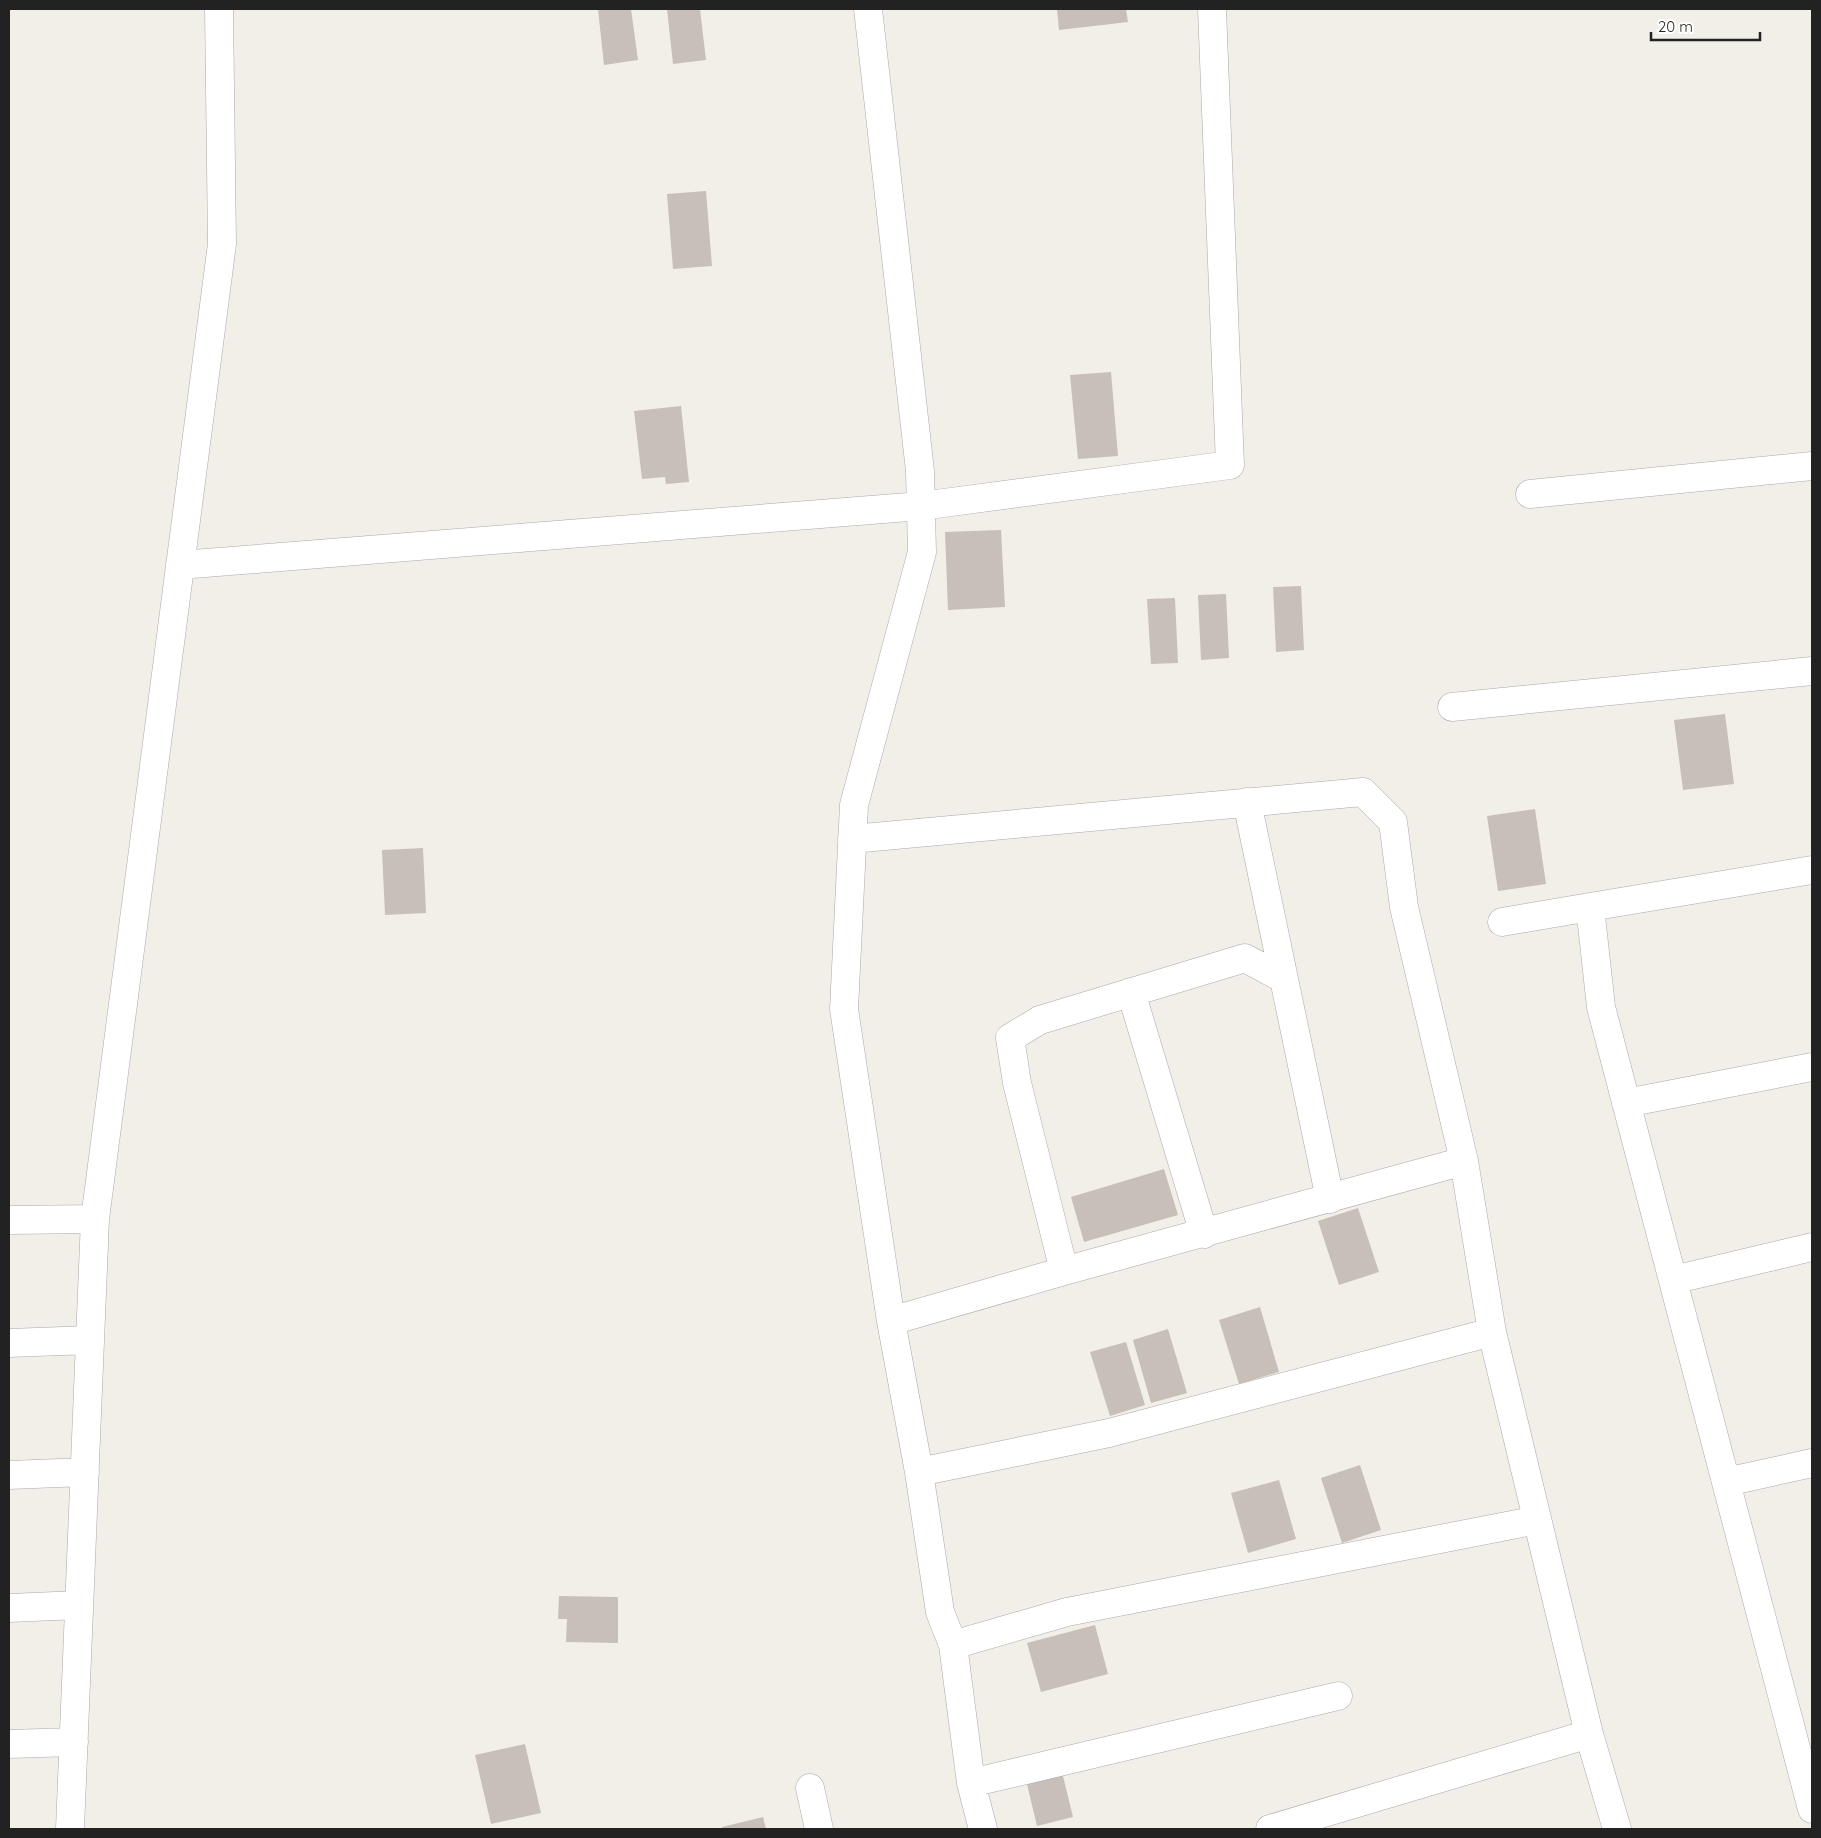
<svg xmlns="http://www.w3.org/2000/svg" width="1821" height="1838" font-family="Quicksand,sans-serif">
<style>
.building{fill:#c7bfb8}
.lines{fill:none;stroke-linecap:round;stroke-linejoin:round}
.street-casing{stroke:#a9a9a9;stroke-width:29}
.street{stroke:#fff;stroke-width:28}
</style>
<rect width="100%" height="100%" fill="#f2efe9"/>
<!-- building -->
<path class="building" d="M598,9H631L638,60L604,65Z
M667,9H700L706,60L673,64Z
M1057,9H1126L1128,22L1059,30Z
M706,191L712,266L673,269L667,194Z
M1111,372L1118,456L1078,459L1070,375Z
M681,406L689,482L666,484L665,477L642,479L634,411Z
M1001,530L1005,607L948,610L945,532Z
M1301,586L1304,650L1276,652L1273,587Z
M1226,594L1229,658L1201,660L1198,595Z
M1175,598L1178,663L1151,664L1147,599Z
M1725,714L1734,784L1683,790L1674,720Z
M1535,809L1546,884L1498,891L1487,816Z
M423,848L426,913L385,915L382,850Z
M1164,1169L1178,1215L1084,1242L1071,1197Z
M1358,1208L1379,1272L1339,1285L1318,1221Z
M1260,1307L1279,1372L1239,1384L1219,1320Z
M1168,1329L1187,1393L1151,1403L1133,1340Z
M1126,1342L1145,1405L1110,1416L1090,1352Z
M1360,1465L1381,1530L1342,1543L1321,1478Z
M1279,1480L1296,1539L1248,1553L1231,1493Z
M559,1596L618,1597V1643L566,1642L567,1619H558Z
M1095,1625L1108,1674L1041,1692L1027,1643Z
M525,1744L541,1813L491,1824L475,1755Z
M1062,1772L1073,1817L1037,1826L1026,1780Z
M763,1817L766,1829H722V1827Z"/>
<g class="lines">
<!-- street casing -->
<g class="street-casing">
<path id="street" d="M868,9L920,471L922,552L854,805L844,1009L891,1321L919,1472L940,1612L953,1645L971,1783L983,1829
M1530,494L1812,466
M180,565L921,506L1230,465L1212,9
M1452,707L1812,671
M1247,802L1330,1199
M852,839L1363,792L1393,822L1404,907L1464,1161L1492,1332L1589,1734L1270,1829
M1812,870L1590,907L1601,1007L1812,1809
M1502,922L1590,907
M1131,992L1204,1234
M1626,1103L1812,1067
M95,1219L222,244L219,9
M9,1220L95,1219L70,1829
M1064,1271L1017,1083L1010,1038L1040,1020L1245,958L1284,979
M1673,1280L1812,1247
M891,1321L1064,1271L1464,1161
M9,1343L90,1340
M919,1472L1109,1433L1492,1332
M9,1475L85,1472
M1726,1482L1812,1463
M9,1608L79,1605
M953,1645L1067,1612L1537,1520
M1589,1734L1617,1829
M9,1744L74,1742
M971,1783L1338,1696
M810,1788L819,1829"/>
</g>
<!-- street -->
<use href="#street" class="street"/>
</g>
<!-- border -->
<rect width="1821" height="1838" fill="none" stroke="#222222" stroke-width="20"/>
<!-- scale -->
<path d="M1651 32v8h109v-8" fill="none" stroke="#222222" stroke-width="2.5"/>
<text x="1658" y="32" font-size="15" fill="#222222" stroke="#ffffff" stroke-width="4" paint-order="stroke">20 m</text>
</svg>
